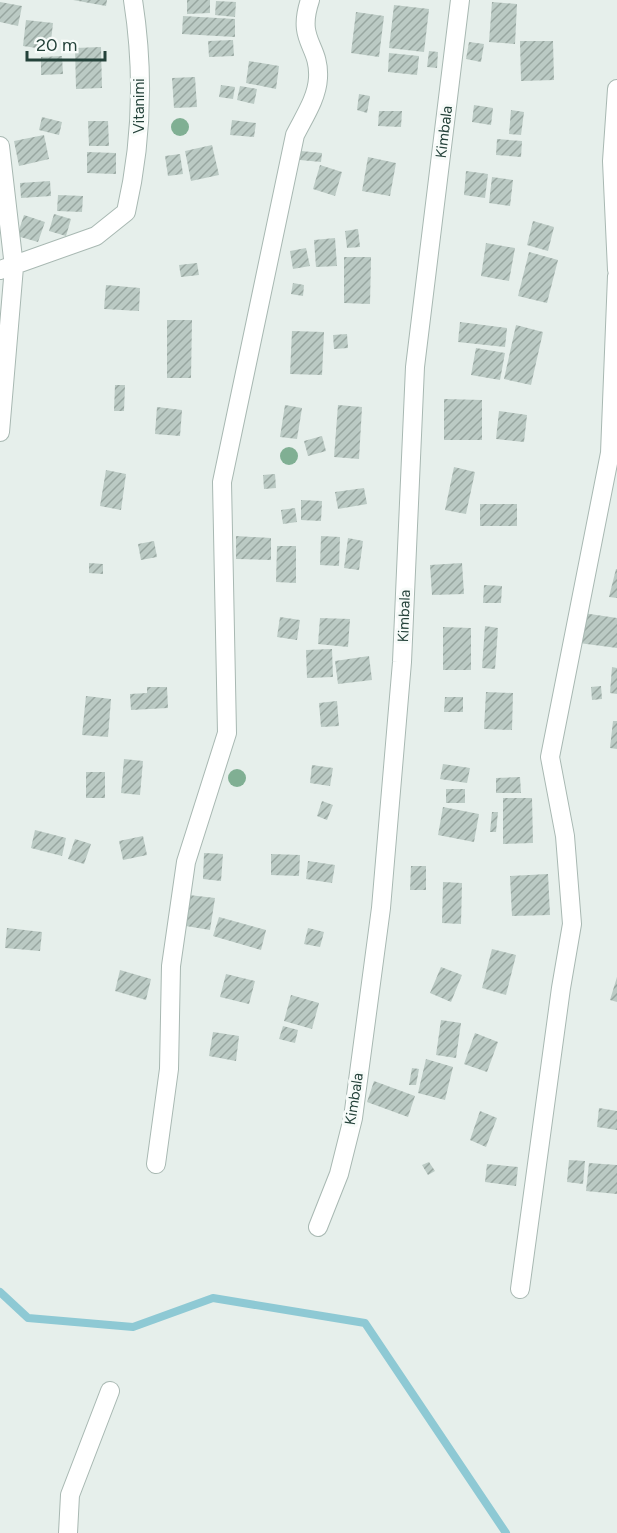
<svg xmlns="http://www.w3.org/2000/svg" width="617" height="1533" font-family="Figtree,sans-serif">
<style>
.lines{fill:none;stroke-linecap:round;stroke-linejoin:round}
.stream{stroke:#8ec9d4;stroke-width:8}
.building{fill:url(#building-hatch)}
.minor-casing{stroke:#a8b8b2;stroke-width:20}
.minor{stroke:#fff;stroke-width:18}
.tree{fill:#80af93}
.labels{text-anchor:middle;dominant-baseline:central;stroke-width:6;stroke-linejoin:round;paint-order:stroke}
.street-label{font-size:15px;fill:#24423a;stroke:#f7fbf9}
</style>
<defs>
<pattern id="building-hatch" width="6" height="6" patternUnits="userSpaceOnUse" patternTransform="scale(1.5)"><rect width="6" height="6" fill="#bbcac4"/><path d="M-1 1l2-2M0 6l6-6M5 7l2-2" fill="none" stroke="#98a6a0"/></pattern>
</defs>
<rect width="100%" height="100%" fill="#e6efeb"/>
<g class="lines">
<!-- stream -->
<path class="stream" d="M0,1292L28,1318L133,1327L213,1298L365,1323L506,1533"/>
</g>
<!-- building -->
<path class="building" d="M73,0H107L106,6Z
M187,0H210V13L187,14Z
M216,1L236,2L235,17L215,15Z
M0,2L22,6L18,26L0,22Z
M492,2L517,4L515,44L489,42Z
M394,5L429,9L424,52L389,48Z
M356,12L384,16L379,57L351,53Z
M183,16L235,19V37L182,34Z
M26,20L53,23L50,50L23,46Z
M233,40L234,56L209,57L208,41Z
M520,41H553L554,80L521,81Z
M469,42L484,44L481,62L466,59Z
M101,47L102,88L76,89L75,48Z
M429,51L438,52L437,68L427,67Z
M389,53L419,56L417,75L388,72Z
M62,56L63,74L41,75V57Z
M249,61L279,66L276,89L246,83Z
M195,77L197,107L174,108L172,78Z
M221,85L235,87L233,99L219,97Z
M240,86L257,89L254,104L237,100Z
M359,94L370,96L367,113L357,110Z
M474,105L493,108L491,125L472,122Z
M511,110L524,112L521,135L509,134Z
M379,111H402L401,127L378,126Z
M42,117L62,122L59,135L39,130Z
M232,120L256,123L254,137L230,135Z
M88,121H108L109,146H89Z
M44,135L49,159L19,166L14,141Z
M497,139L522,141L521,157L496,155Z
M212,145L219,175L191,181L185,151Z
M301,151L322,153L321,162L300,160Z
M87,152L116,153V174L87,173Z
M180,154L183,174L168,176L165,156Z
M368,157L396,163L390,196L362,191Z
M320,165L342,172L335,196L313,189Z
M466,171L488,174L485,198L464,195Z
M492,177L513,180L510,206L489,203Z
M50,181L51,196L21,198L20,183Z
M58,195L83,196L82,212L57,211Z
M54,214L71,219L66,236L49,231Z
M24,215L45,222L38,242L17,236Z
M533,221L554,227L548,251L527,245Z
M358,229L360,247L347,248L345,231Z
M335,238L337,266L316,267L314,240Z
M486,243L515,248L509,281L481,276Z
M306,248L310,266L293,269L290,251Z
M529,252L558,260L547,303L518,296Z
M344,257H371L370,304L344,303Z
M197,263L199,275L181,277L179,265Z
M293,283L304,285L303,296L291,294Z
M106,285L140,288L139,311L104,309Z
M167,320H192L191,378H167Z
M460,322L507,328L505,347L458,342Z
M516,325L543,332L531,385L504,379Z
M292,331L324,332L322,375L290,374Z
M347,334L348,348L334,349L333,335Z
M476,348L505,353L500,380L471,375Z
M115,385H125L124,411H114Z
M444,399L482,400V440H444Z
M285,405L302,408L297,439L280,437Z
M338,405L362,407L359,459L334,457Z
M157,407L182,410L180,436L155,434Z
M499,411L527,415L524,442L496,439Z
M322,436L326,451L308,456L304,441Z
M454,467L475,472L466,514L445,510Z
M106,470L126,474L121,510L100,506Z
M275,474L276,488L264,489L263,475Z
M364,488L367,504L338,509L335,492Z
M301,500L322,501L321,521L301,520Z
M480,504H517V526H480Z
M295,508L297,522L283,524L281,510Z
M236,536L271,538V560L236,559Z
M321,536L340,537L339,566L320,565Z
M348,538L363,541L359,570L344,568Z
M154,541L157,557L141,560L138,544Z
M277,546H296V583L276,582Z
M89,563L103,564V574L89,573Z
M462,563L464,594L432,595L430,565Z
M616,569H617V598L609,597Z
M484,585L502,586L501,603H483Z
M583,613L617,618V648L579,643Z
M280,617L300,620L297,640L277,637Z
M320,618L350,619L348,647L318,644Z
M485,626L498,628L495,669L482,668Z
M443,627L471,628V670H443Z
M332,649L333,677L307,678L306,650Z
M369,656L372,680L338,684L335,661Z
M612,667L617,668V694L610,693Z
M601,686L602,699L592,700L591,687Z
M147,687H167L168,708L131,710L130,694L147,693Z
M486,692L513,693L512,730L484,729Z
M86,696L111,699L108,737L82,735Z
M445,697H463V712H444Z
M337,701L339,726L321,727L319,703Z
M613,721H617V749L610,748Z
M124,759L143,761L140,795L121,793Z
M443,764L470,768L467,783L440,779Z
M312,765L333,768L330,786L310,783Z
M86,772H105V798H86Z
M520,777L521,793H496V778Z
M446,789H465V803H446Z
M503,798H532L533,843L503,844Z
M322,801L333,805L327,820L317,816Z
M443,807L479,814L474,842L438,835Z
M492,812H498L496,832H490Z
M35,830L66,838L62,856L31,848Z
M143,836L147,855L123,860L119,841Z
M75,839L91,844L84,864L68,859Z
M204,853L223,854L221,881L203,879Z
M271,854L300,855L299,876L271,875Z
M308,861L335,865L332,883L306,879Z
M411,866H426V890H410Z
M548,874L550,915L512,916L510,876Z
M443,882L462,883L461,924L442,923Z
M189,895L215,898L210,930L186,926Z
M219,917L266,930L261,950L213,936Z
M7,928L42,932L40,951L5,948Z
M308,928L324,932L320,947L304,944Z
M492,949L516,955L506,995L482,988Z
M441,967L462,975L451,1002L430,993Z
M120,970L151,979L146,1000L115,991Z
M226,974L255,981L249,1004L220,997Z
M617,977V1002L610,1000Z
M291,995L319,1003L312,1029L284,1021Z
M441,1020L461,1023L456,1058L436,1055Z
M283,1026L298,1030L295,1043L279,1039Z
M213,1032L239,1036L236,1061L209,1056Z
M475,1033L498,1042L487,1072L464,1064Z
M426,1059L453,1067L445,1100L418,1093Z
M412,1068L419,1069L416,1085H409Z
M374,1081L415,1096L408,1117L367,1102Z
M599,1108L617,1111V1130L597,1127Z
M480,1111L497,1118L486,1147L470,1140Z
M569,1160L585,1161L583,1184L567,1182Z
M429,1162L435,1171L428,1175L422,1165Z
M589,1163L617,1165V1194L586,1191Z
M487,1164L518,1167L516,1186L485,1182Z"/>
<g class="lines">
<!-- minor casing -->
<g class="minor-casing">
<path id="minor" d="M617,89L612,161L617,270
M0,146L14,267L0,432
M0,270L96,236L126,212C142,143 144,70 133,0
M156,1164L169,1069L171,966L186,862L227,733L222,482L295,135C304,117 317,98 318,78C320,44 296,42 310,0
M318,1227L339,1174L353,1118L381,908L402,662L415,367L460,0
M520,1289L561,988L572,924L565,836L550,757L610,453L617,276
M68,1533L70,1495L110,1391"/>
</g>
<!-- minor -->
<use href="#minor" class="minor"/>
</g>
<!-- trees -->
<g class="tree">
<circle cx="180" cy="127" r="9"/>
<circle cx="289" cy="456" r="9"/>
<circle cx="237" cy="778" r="9"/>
</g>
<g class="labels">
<!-- street labels -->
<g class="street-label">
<text transform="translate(139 106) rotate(-90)">Vitanimi</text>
<text transform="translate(444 132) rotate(-83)">Kimbala</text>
<text transform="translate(404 616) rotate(-88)">Kimbala</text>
<text transform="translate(354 1099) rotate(-81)">Kimbala</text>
</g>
</g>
<!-- scale -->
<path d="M27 51v9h78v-9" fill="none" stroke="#24423a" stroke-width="3"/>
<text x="36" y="51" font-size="18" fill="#24423a" stroke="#f7fbf9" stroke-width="4.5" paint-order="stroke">20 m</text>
</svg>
